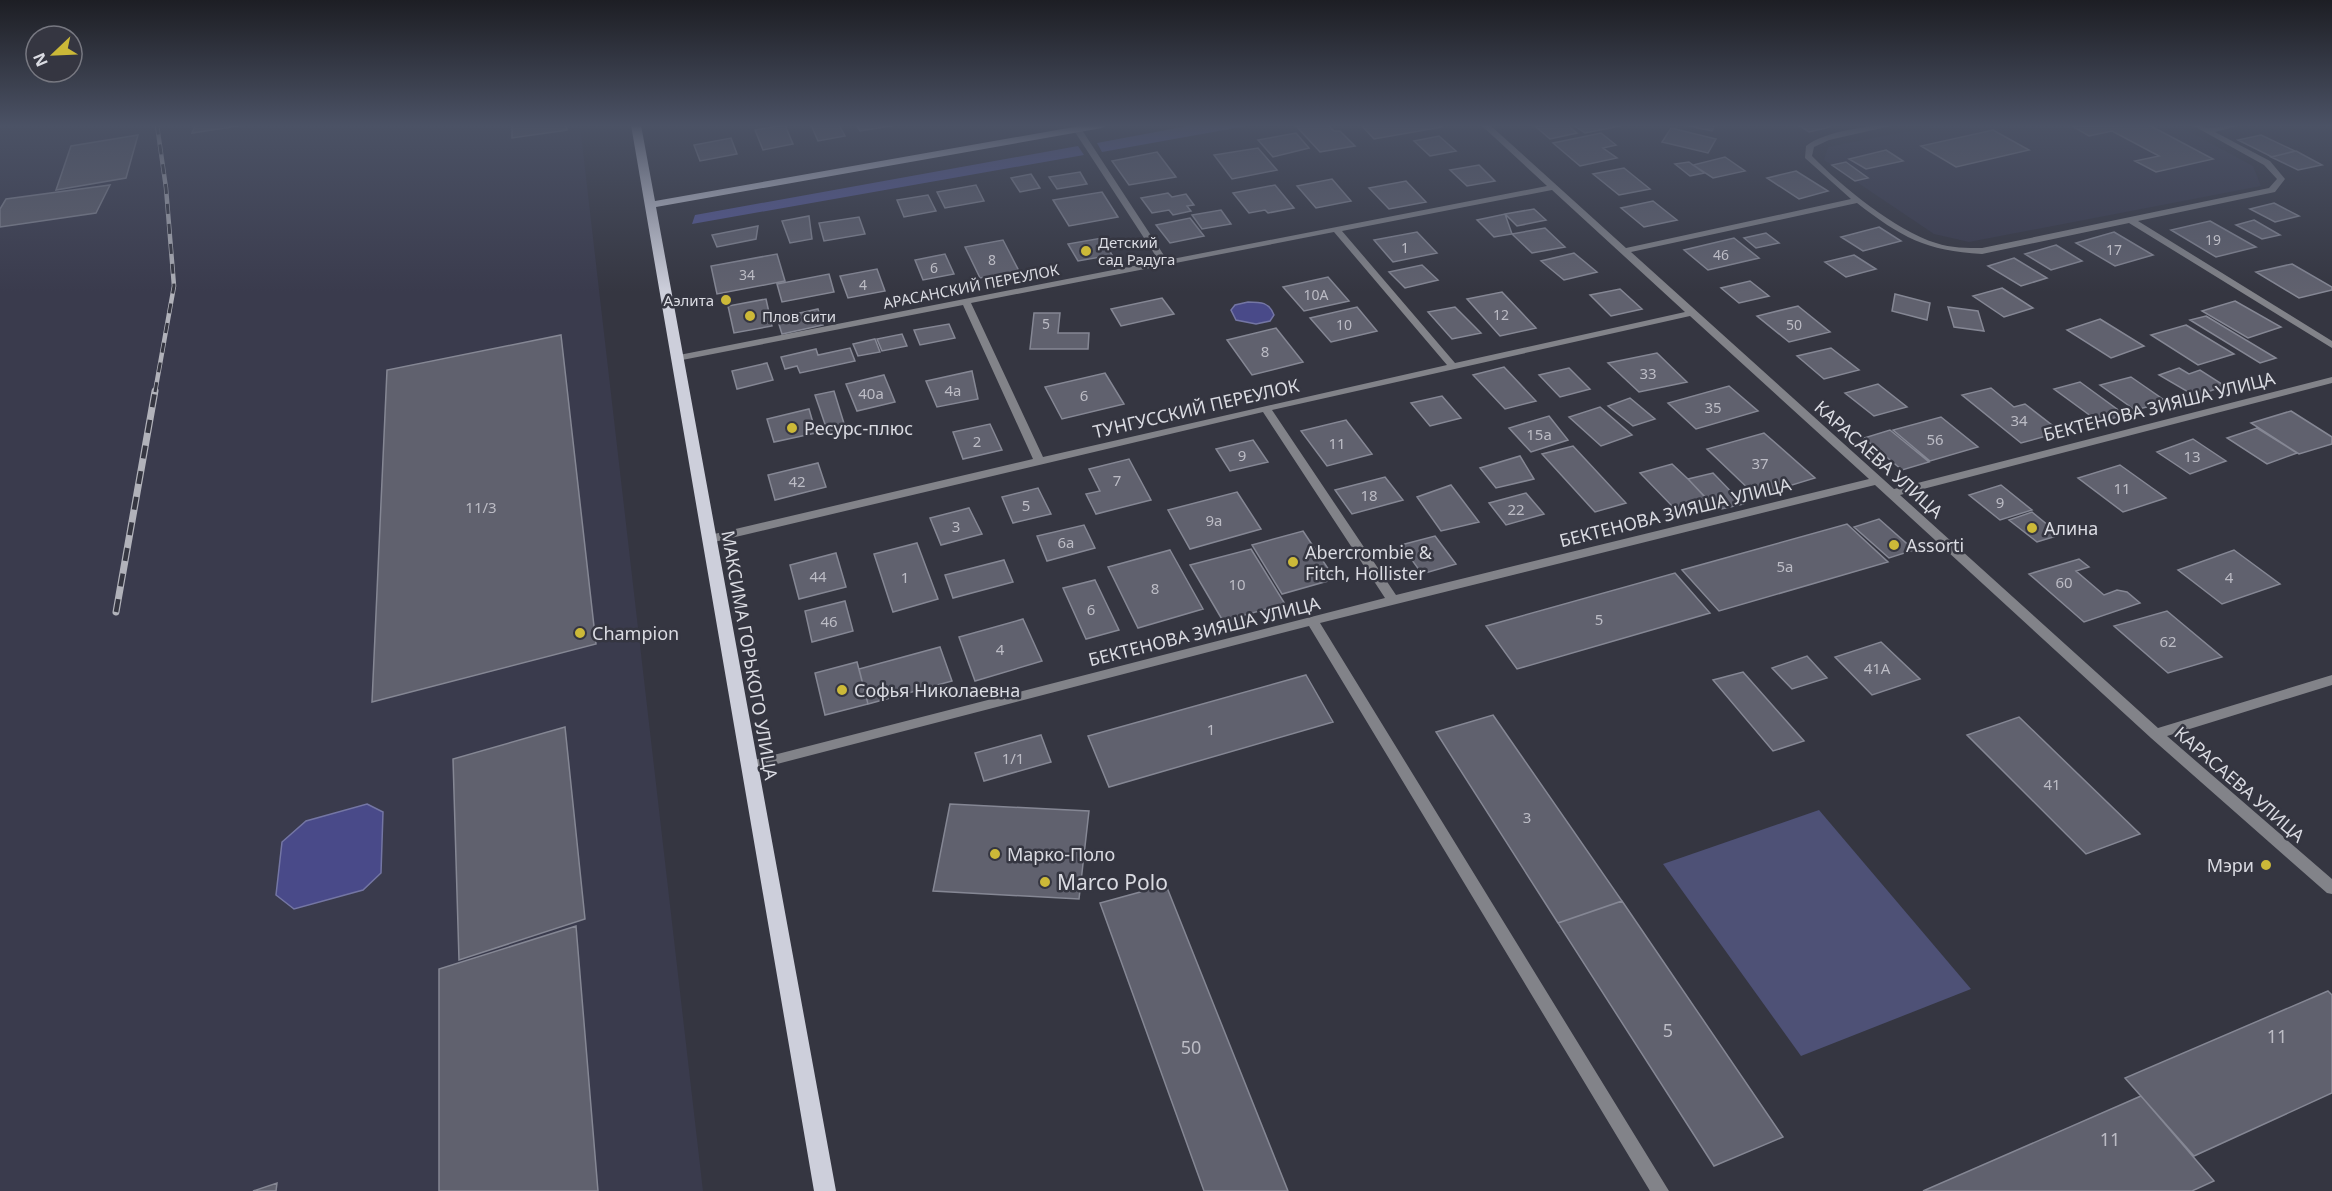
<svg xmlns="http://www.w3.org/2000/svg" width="2332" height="1191" font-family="'Noto Sans',sans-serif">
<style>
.built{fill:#3a3b4d}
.green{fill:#4e5176}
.forest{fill:#565999}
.water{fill:#494a89;stroke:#7476a4;stroke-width:1.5}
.building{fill:#60616e;stroke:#858794;stroke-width:1.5}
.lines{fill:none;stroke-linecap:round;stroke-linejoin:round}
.street{fill:#828389;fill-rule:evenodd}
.primary{fill:#cdcfdb;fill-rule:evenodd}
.rail-far1-casing{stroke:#b1b2ba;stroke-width:4.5}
.rail-casing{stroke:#b1b2ba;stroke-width:7}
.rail-far1{stroke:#353641;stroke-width:3;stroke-dasharray:10;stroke-linecap:butt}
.rail{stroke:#353641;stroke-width:4.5;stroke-dasharray:13;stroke-linecap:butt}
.poi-dot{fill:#ccb938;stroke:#353641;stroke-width:2}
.labels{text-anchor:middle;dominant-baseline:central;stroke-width:5;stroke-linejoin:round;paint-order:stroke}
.far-number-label{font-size:14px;fill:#bcbcc5}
.far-poi-label{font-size:15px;fill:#dadbe2;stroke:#353641;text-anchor:start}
.far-street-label{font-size:15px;fill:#dadbe2;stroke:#353641}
.number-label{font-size:15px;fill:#bcbcc5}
.street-label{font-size:18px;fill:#dadbe2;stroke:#353641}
.poi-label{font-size:18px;fill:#dadbe2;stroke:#353641;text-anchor:start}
.near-number-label{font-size:18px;fill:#bcbcc5}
.near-poi-label{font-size:21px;fill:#dadbe2;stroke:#353641;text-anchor:start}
</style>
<rect width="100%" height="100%" fill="#353641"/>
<!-- built -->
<path class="built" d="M0,125H580L703,1191H0Z
M1939,125H2177L2253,166L2261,186L1969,242L1934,234L1824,160L1828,147Z"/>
<!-- green -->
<path class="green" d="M1819,810L1971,989L1801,1056L1663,864Z"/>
<!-- forest -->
<path class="forest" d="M1193,125H1252L1102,152L1097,143Z
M1078,146L1084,155L692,224L695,215Z"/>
<!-- water -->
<path class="water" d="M1248,302C1261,302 1269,302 1274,315L1270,321L1256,324L1236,320L1231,310L1235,305Z
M367,804L383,812L381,873L363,890L294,909L276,895L282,842L306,821Z"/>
<!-- building -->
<path class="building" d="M195,125H245L192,133Z
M512,125H566L567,130L512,138Z
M785,125L793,144L763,150L755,130Z
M811,125H839L845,136L818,141Z
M856,125H890L891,126L860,131Z
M1305,125H1328L1334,131H1340L1355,146L1320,152L1296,126Z
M1361,125H1440L1442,127L1374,139Z
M1546,125H1567L1577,133L1550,139L1536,127Z
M1573,125H1619L1620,126L1585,133Z
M1684,125H1715L1712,131Z
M1798,125H1827L1830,127L1809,132Z
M2149,125L2213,159L2156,172L2135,161L2159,156L2112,131L2089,136L2072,126Z
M1671,128L1716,139L1708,153L1662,142Z
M1993,130L2029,150L1956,167L1921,146Z
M1296,133L1309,148L1273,157L1258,140Z
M1601,133L1616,145L1603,148L1617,158L1580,166L1553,143Z
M138,135L126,178L56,190L71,146Z
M2261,135L2295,151L2272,157L2238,140Z
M1439,136L1456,151L1430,156L1414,141Z
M731,138L737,154L700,161L694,145Z
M1258,148L1277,170L1232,179L1214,155Z
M1886,150L1903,161L1866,169L1849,159Z
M2296,151L2322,165L2298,170L2271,157Z
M1157,152L1176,177L1129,185L1112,161Z
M1725,157L1745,171L1713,178L1693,165Z
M1689,162L1704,173L1690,176L1675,164Z
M1846,162L1868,178L1855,181L1832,165Z
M1479,165L1495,181L1467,186L1450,170Z
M1624,168L1650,189L1619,195L1593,174Z
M1796,171L1828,191L1799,199L1767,178Z
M1080,172L1087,184L1057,189L1049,177Z
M1031,174L1040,188L1020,192L1011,178Z
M1332,179L1351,201L1316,208L1297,186Z
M1406,181L1426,202L1389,209L1369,188Z
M110,185L96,213L0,227V209L6,199Z
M976,185L984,201L945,208L937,192Z
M1275,185L1294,208L1268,213L1265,210L1249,213L1233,193Z
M1102,192L1118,217L1069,226L1053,200Z
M1168,193L1172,197L1186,194L1194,205L1187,206L1191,211L1173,215L1169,210L1152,213L1141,198Z
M928,195L936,211L904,217L897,200Z
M1653,201L1677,220L1644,227L1621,208Z
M2274,203L2299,216L2275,222L2250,209Z
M1534,209L1546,220L1517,226L1505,214Z
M1221,210L1231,224L1202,229L1192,215Z
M1505,214L1512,234L1494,237L1477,220Z
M809,216L812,239L790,243L782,221Z
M859,217L865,234L824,241L819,223Z
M1190,218L1204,236L1170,243L1156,225Z
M2254,220L2280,235L2262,239L2236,225Z
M2210,221L2256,247L2216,257L2171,230Z
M758,226L756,239L717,247L712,235Z
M1879,227L1901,241L1863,251L1841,237Z
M1545,228L1565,247L1532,253L1512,234Z
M1417,232L1437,253L1393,262L1374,240Z
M2114,232L2153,255L2115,266L2076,243Z
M1766,233L1779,243L1756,248L1744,238Z
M1102,238L1112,255L1078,261L1068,244Z
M1734,238L1759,258L1708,270L1684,250Z
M1003,240L1019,271L980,278L965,247Z
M2056,245L2082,261L2051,270L2025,254Z
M1574,253L1597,272L1564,280L1541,261Z
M777,254L785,281L717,294L711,266Z
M945,254L954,274L923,280L915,260Z
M1854,255L1876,269L1846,277L1825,262Z
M2014,258L2047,278L2021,286L1988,266Z
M2292,264L2332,287V290L2299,298L2256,272Z
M1422,265L1438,280L1405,288L1389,272Z
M877,269L885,291L848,298L840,276Z
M829,274L834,292L782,302L777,284Z
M1328,277L1349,301L1304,311L1283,287Z
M1750,281L1769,296L1739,303L1721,288Z
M2002,288L2033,308L2004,317L1973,296Z
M1620,289L1642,309L1611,316L1590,295Z
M1502,292L1536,328L1500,336L1467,299Z
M1895,294L1930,303L1927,320L1892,311Z
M1162,298L1174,314L1121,326L1111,309Z
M766,299L772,326L734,333L728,306Z
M2235,301L2281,327L2248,338L2202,311Z
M1798,306L1830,332L1789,342L1757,316Z
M1357,307L1377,331L1331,342L1310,318Z
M1455,307L1481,333L1452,339L1428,312Z
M1948,307L1978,311L1984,331L1954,327Z
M818,309L823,325L782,334L777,318Z
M1034,313H1060L1058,333H1089L1088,349H1030Z
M2206,316L2276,358L2260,363L2190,320Z
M2100,319L2144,346L2111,358L2067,330Z
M949,324L955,338L920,345L914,330Z
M2186,325L2234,354L2198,365L2151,335Z
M1276,328L1303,362L1252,375L1227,340Z
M902,334L907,346L882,351L877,339Z
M561,335L596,644L372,702L387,370Z
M875,339L880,352L858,356L853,344Z
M850,348L855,361L800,373L797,366L785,369L781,357L816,349L818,355Z
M1831,348L1859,370L1824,379L1797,356Z
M1657,353L1687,382L1639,392L1608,363Z
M767,363L773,380L737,389L732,371Z
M1504,367L1536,401L1505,409L1473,375Z
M1569,368L1590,389L1560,397L1539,375Z
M2179,368L2189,374L2200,370L2225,386L2195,396L2159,375Z
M972,371L978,399L937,407L926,381Z
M1105,373L1124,404L1062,419L1045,387Z
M884,375L895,402L857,411L846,384Z
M2131,377L2167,402L2135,410L2100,385Z
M2080,382L2125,415L2099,422L2054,389Z
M1878,384L1907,407L1874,416L1845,393Z
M1729,386L1758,411L1696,429L1668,403Z
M1991,388L2014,407L2025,404L2061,432L2021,443L1962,395Z
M834,391L846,430L828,433L815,395Z
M1442,396L1461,418L1430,426L1411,403Z
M1630,398L1655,419L1633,426L1608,406Z
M1600,407L1632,435L1601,446L1569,417Z
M809,409L816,433L774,442L767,419Z
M2291,411L2332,437V444L2299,454L2251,423Z
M1549,416L1568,440L1531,452L1509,428Z
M1941,417L1978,447L1930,461L1893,430Z
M1346,420L1372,454L1327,466L1301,431Z
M990,424L1002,450L963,459L953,432Z
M2257,428L2297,453L2267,464L2227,438Z
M1890,430L1929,462L1902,470L1864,438Z
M1764,433L1815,478L1756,496L1707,449Z
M2193,439L2226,461L2190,474L2157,452Z
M1253,440L1268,462L1230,471L1216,449Z
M1573,446L1626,503L1595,512L1542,454Z
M1520,456L1534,479L1496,488L1480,468Z
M1129,459L1151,500L1096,514L1086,494L1100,491L1089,469Z
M818,463L826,487L775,500L768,475Z
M1672,464L1688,479L1706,498L1674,508L1640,473Z
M2120,465L2166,498L2123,512L2078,478Z
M1713,473L1743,504L1717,510L1688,479Z
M1385,477L1403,500L1352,514L1335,490Z
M1451,485L1479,522L1441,531L1417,497Z
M2001,485L2032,510L2000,520L1969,495Z
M1038,488L1051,514L1013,523L1002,497Z
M1237,492L1261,529L1190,549L1168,510Z
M1526,493L1544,514L1506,525L1489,503Z
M969,508L982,534L941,545L930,518Z
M2032,512L2060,535L2037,542L2009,520Z
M1879,519L1914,550L1889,558L1854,527Z
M1847,524L1888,562L1719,611L1682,570Z
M1084,525L1095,548L1047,561L1037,536Z
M1303,531L1335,579L1282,594L1252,545Z
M1435,536L1456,564L1422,574L1401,545Z
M917,543L938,599L893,612L874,554Z
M1251,549L1285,604L1223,621L1190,565Z
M1170,550L1203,609L1138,628L1108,567Z
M2234,550L2280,584L2222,604L2178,570Z
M836,553L846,587L799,599L790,565Z
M2079,559L2089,567L2076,571L2104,595L2117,590L2127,592L2140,603L2084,622L2029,574Z
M1004,560L1013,582L953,598L945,575Z
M1675,573L1710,613L1517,669L1486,626Z
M1095,580L1119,630L1086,639L1063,588Z
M845,601L853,631L812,642L805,611Z
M2167,611L2222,657L2168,673L2114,626Z
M1023,619L1042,661L975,681L959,637Z
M1881,642L1920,679L1872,695L1835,657Z
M940,647L952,681L868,704L859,669Z
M1807,656L1827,678L1792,689L1772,668Z
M857,662L868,704L825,715L815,673Z
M1743,672L1804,741L1773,751L1713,680Z
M1306,675L1333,722L1109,787L1088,736Z
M1493,715L1622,901L1558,923L1436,732Z
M2019,717L2140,834L2086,854L1967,735Z
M565,727L585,919L459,960L453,759Z
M1041,735L1051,762L984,781L975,753Z
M950,804L1089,811L1079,899L933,891Z
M1166,885L1288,1191H1204L1100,903Z
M1622,901L1783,1137L1714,1166L1558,923Z
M576,926L598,1191H439V969Z
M2328,991L2332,995V1093L2194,1156L2125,1078Z
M2141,1096L2214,1181L2192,1191H1923Z
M277,1183L276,1191H253Z"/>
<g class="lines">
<!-- street -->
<path class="street" d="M1481,125H1490L1626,248L1851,199L1805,158L1806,146C1825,131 1870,125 1895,125L1829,140L1814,147L1812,156C1841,186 1896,231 1936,243C1951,248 1967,248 1982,248L2269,188L2277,179L2264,165L2192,125C2199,125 2206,128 2211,128C2221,127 2231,125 2241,125L2215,132L2270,161L2285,179L2275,192L2138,221L2332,341V348L2129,223L1982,254C1926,251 1901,237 1857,203L1631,252L1894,489L2332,377V383L1900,495L2158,728L2332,675V685L2167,736L2332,879V894L2327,893L2151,738L1875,485L1320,623L1669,1191H1650L1309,626L750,771L745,770L743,766L745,762L750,761L1385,598L1263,412L710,543L706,542L704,539L710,535L1033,459L963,305L677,361L674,360V356L1159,261L1073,129L1074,127H1080L1167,260L1547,186ZM1552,190L1685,312L1455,363L1342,231ZM1334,232L1447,365L1043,457L971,303ZM1690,316L1869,479L1396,595L1272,410Z"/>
<!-- primary -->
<path class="primary" d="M631,125H641L655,201L1085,125H1107L1102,128L656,207L836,1191H814Z"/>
<!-- rail-far1 casing -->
<g class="rail-far1-casing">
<path id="rail-far1" d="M155,392L174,286L166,188L157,125"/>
</g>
<!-- rail casing -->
<g class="rail-casing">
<path id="rail" d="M116,612L155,391"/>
</g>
<!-- rail-far1 -->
<use href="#rail-far1" class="rail-far1"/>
<!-- rail -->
<use href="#rail" class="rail"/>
</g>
<!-- sky -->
<linearGradient id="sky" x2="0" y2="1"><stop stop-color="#1d1e24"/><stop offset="0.43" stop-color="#4b5265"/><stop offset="1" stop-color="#4b5265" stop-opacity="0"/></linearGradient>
<rect width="2332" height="292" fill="url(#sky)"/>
<!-- markers -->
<g class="poi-dot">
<circle cx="1086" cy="251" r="6"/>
<circle cx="726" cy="300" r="6"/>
<circle cx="750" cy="316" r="6"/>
<circle cx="792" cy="428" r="6"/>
<circle cx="2032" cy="528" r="6"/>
<circle cx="1894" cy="545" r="6"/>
<circle cx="1293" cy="562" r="6"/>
<circle cx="580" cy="633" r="6"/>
<circle cx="842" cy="690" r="6"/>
<circle cx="995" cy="854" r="6"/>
<circle cx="2266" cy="865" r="6"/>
<circle cx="1045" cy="882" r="6"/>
</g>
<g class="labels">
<!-- far-number labels -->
<g class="far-number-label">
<text x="2213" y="239">19</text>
<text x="1405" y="247">1</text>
<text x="2114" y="249">17</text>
<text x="1721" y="254">46</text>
<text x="992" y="259">8</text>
<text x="934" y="267">6</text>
<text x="747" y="274">34</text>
<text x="863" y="284">4</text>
<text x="1316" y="294">10А</text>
<text x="1501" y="314">12</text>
<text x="1046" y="323">5</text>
<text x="1344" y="324">10</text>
<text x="1794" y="324">50</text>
</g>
<!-- far-poi labels -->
<g class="far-poi-label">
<text x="1098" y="242">Детский<tspan x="1098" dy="17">сад Радуга</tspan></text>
<text x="714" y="300" text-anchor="end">Аэлита</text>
<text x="762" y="316">Плов сити</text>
</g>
<!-- far-street labels -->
<g class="far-street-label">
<text transform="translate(971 286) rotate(-11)">АРАСАНСКИЙ ПЕРЕУЛОК</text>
</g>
<!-- number labels -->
<g class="number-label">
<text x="1265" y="351">8</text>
<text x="1648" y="373">33</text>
<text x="953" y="390">4а</text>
<text x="871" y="393">40а</text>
<text x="1084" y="395">6</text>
<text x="1713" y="407">35</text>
<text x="2019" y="420">34</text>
<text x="1539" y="434">15а</text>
<text x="1935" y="439">56</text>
<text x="977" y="441">2</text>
<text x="1337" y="443">11</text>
<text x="1242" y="455">9</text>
<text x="2192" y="456">13</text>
<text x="1760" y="463">37</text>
<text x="1117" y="480">7</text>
<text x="797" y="481">42</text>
<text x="2122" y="488">11</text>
<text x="1369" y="495">18</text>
<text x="2000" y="502">9</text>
<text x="1026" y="505">5</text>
<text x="481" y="507">11/3</text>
<text x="1516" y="509">22</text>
<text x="1214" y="520">9а</text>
<text x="956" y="526">3</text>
<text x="1066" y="542">6а</text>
<text x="1785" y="566">5а</text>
<text x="818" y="576">44</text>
<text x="905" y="577">1</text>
<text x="2229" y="577">4</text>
<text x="2064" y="582">60</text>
<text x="1237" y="584">10</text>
<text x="1155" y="588">8</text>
<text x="1091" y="609">6</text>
<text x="1599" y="619">5</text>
<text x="829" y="621">46</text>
<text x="2168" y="641">62</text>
<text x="1000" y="649">4</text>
<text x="1877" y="668">41А</text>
<text x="1211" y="729">1</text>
<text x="1013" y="758">1/1</text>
<text x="2052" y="784">41</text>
<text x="1527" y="817">3</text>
</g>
<!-- street labels -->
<g class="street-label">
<text transform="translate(2159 406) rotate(-14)">БЕКТЕНОВА ЗИЯША УЛИЦА</text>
<text transform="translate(1196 408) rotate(-13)">ТУНГУССКИЙ ПЕРЕУЛОК</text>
<text transform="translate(1879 459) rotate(42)">КАРАСАЕВА УЛИЦА</text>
<text transform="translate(1675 512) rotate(-14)">БЕКТЕНОВА ЗИЯША УЛИЦА</text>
<text transform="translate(1204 631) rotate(-14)">БЕКТЕНОВА ЗИЯША УЛИЦА</text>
<text transform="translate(750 655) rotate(80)">МАКСИМА ГОРЬКОГО УЛИЦА</text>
<text transform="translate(2240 784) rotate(41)">КАРАСАЕВА УЛИЦА</text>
</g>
<!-- poi labels -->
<g class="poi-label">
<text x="804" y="428">Ресурс-плюс</text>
<text x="2044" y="528">Алина</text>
<text x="1906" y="545">Assorti</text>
<text x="1305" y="552">Abercrombie &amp;<tspan x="1305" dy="21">Fitch, Hollister</tspan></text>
<text x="592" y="633">Champion</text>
<text x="854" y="690">Софья Николаевна</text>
<text x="1007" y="854">Марко-Поло</text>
<text x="2254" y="865" text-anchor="end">Мэри</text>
</g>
<!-- near-number labels -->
<g class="near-number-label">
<text x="1668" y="1030">5</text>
<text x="2277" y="1036">11</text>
<text x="1191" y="1047">50</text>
<text x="2110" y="1139">11</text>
</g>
<!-- near-poi labels -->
<g class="near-poi-label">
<text x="1057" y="882">Marco Polo</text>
</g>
</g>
<!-- north arrow -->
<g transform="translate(54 54) rotate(247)"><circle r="28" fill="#353641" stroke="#777881" stroke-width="1.5"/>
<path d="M0-4.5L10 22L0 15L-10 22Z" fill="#ccb938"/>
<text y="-9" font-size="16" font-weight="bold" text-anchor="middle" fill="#dadbe2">N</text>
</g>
</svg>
